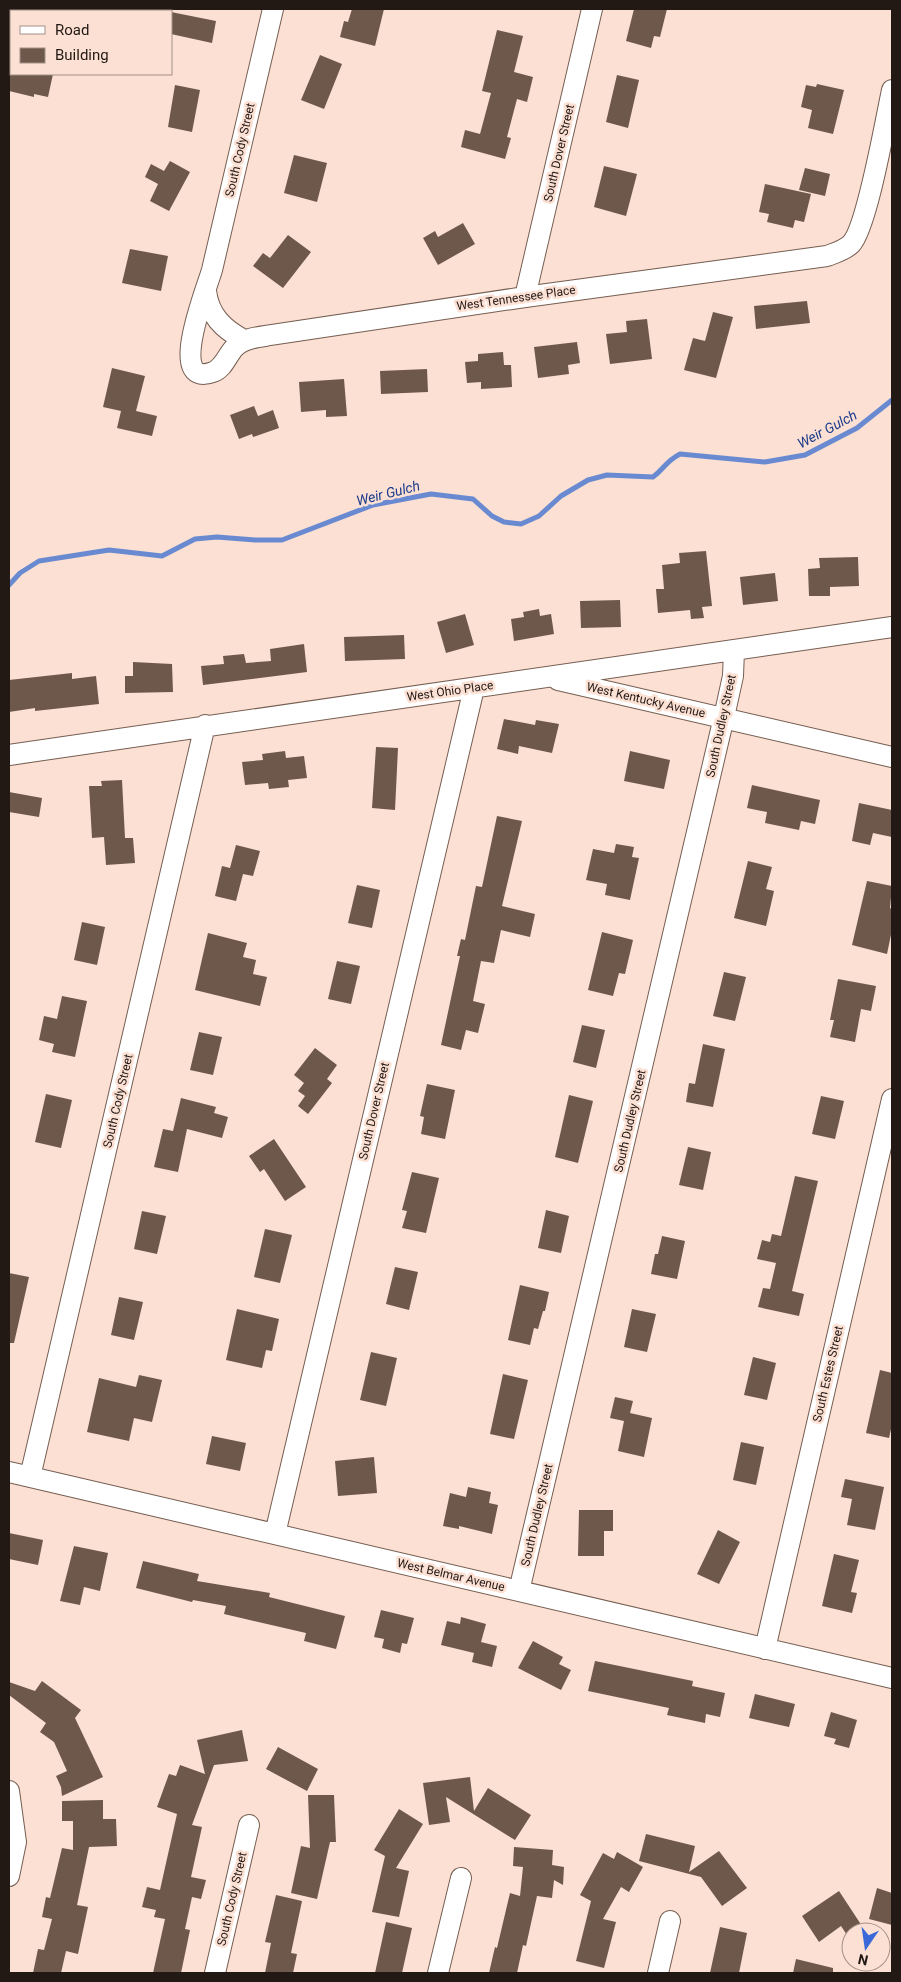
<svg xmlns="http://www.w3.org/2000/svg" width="901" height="1982" font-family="Roboto,sans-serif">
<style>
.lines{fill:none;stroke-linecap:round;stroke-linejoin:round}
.stream{stroke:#698ad0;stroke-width:5}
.building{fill:#6e584c}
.street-casing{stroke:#755e52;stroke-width:22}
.street{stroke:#fff;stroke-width:20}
.labels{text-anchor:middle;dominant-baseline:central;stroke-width:5;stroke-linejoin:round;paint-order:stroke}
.street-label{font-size:12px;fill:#221814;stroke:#fbe0d3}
.water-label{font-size:14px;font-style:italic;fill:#1a3a8c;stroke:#fbe0d3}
</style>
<rect width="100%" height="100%" fill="#fbe0d3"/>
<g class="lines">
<!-- stream -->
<path class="stream" d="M9,585L20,573L39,561L109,550L162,556L195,539L217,537L255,540H282L373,505L431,494L473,499L492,516L504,522L521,524L539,516L561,496L588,480L607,475L653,477C665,468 665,462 680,454L765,462L805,455L857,428L892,400"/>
</g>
<!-- building -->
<path class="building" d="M352,9H384L375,46L340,37L344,21L348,22Z
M634,9H667L660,37L654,36L651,48L626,41Z
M171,12L216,21L212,43L171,34Z
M497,30L523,36L514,72L533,77L527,102L517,99L507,137L511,138L505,159L461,147L465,130L480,134L491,93L482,91Z
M320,55L342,64L324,109L301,100Z
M9,74H53L48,97L34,94V97L9,91Z
M617,75L639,80L628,128L606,122Z
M817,84L844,90L833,134L808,128L812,110L801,107L806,85L816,87Z
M175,85L200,90L192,132L168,127Z
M294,155L327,163L317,202L284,193Z
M170,161L190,172L169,211L150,201L158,184L145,177L151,164L164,171Z
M604,166L637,174L626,216L594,207Z
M805,168L830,174L825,196L799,190Z
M765,184L811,194L804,222L795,220L793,228L767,222L769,214L759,212Z
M463,223L475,244L438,265L423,238L435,231L438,237Z
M288,235L311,252L283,288L253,266L263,253L270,258Z
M130,249L168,256L161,291L122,283Z
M807,301L810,323L756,329L754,306Z
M713,312L733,317L716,378L684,370L693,338L705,341Z
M647,319L652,359L610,364L606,334L627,332L626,321Z
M577,342L580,363L568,365L569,374L538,378L534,347Z
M503,352L504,365H511L512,387L481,389V382L467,383L465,362L478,361V354Z
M112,368L145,376L136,411L157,416L152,436L117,428L121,411L103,407Z
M427,369L428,392L381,394L380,371Z
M344,379L347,416L326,417V410L301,412L299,382Z
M254,406L258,416L273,410L279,428L253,437L252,434L239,439L230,415Z
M706,551L712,606L702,607L704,618L691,619L690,610L658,613L656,589H664L662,565L680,563L679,553Z
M858,557L859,586L830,587V596H809L808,569L820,568L819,558Z
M775,573L778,601L743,605L740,577Z
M620,600L621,627L581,628L580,601Z
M539,609L540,616L551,614L554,634L514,641L511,619L524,617L523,612Z
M465,614L474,645L446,653L437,622Z
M404,635L405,659L345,661L344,637Z
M304,644L307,672L203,685L201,666L224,664L223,656L244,654L246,663L271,661L270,649Z
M133,662L172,664L173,692L125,693V676H133Z
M72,673V679L96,676L99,704L35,711V708L9,712V680Z
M504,719L535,725L536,720L559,724L552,753L519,746L518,754L497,749Z
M376,747L398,748L395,810L372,808Z
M285,751L286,758L304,756L307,778L288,780L289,787L269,789L268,783L245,785L242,762L263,760L262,754Z
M630,751L670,760L664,789L624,781Z
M122,780L125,838H133L135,863L106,865L104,837L92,838L89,786H102L101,781Z
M752,785L820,800L815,824L801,821L799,830L765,823L767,812L747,808Z
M9,792L42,798L39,817L9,812Z
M859,803L892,810V837L873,833L870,845L852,841Z
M497,816L522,821L502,906L535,914L530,937L501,930L494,963L481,961L473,1001L485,1004L478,1033L466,1030L461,1050L441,1045L460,956H457L461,939L465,940L476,886L482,887Z
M616,844L634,847L632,857L639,858L630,900L605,895L607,884L586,880L593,849L614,853Z
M236,845L260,851L253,876L243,874L236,901L215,896L222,866L230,868Z
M748,861L772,867L766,889L774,891L766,926L734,918Z
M867,881L892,886L890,908L892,909V930L887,954L852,945Z
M357,885L380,890L372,928L348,923Z
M82,922L105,927L97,965L74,960Z
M602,932L633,940L625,974L619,973L613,996L588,990Z
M208,933L247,943L243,957L256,960L253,974L267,977L260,1006L195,990Z
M337,961L360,966L351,1004L328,999Z
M724,972L746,977L735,1021L713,1016Z
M838,979L876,986L871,1011L861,1009L855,1042L830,1037L834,1020H830Z
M62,996L87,1001L75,1057L52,1052L54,1044L39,1040L44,1016L57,1019Z
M582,1025L605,1030L596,1068L573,1062Z
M199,1032L222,1037L213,1075L190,1070Z
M703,1044L725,1049L713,1107L686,1102L689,1083L695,1084Z
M315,1048L337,1065L327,1079L332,1083L308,1114L298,1106L305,1096L298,1091L304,1083L294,1075Z
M427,1084L455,1090L445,1139L421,1134L424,1117L420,1116Z
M46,1094L72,1100L61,1148L35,1142Z
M569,1095L593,1101L578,1163L555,1157Z
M821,1096L844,1101L835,1139L812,1134Z
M181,1098L216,1107L214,1113L228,1117L222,1138L187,1129L178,1172L154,1167L163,1129L173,1131Z
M274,1139L306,1187L285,1201L264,1169L260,1172L249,1156Z
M688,1147L711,1152L703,1190L679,1185Z
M412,1172L439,1178L426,1233L402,1228L407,1211L402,1210Z
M795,1176L818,1181L792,1291L804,1294L799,1316L758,1307L763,1288L770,1289L776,1263L757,1259L762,1240L770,1242L772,1234L781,1236Z
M546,1210L569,1216L561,1253L538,1248Z
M142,1211L166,1216L157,1254L134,1249Z
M265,1229L292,1235L280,1283L254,1277Z
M662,1236L685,1241L677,1279L651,1274L655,1254H658Z
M395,1267L418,1272L409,1310L386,1304Z
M9,1273L29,1277L14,1343H9Z
M520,1285L549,1292L545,1311H543L538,1329L534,1328L530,1345L508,1340Z
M119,1297L143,1302L134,1340L111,1335Z
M237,1309L279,1319L272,1351L266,1350L262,1368L226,1360Z
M632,1309L656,1314L647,1352L624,1347Z
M371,1352L397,1358L386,1406L360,1400Z
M753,1357L776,1363L767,1400L744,1395Z
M880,1370L892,1373V1425L889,1438L866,1433Z
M503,1374L528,1380L514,1439L490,1434Z
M139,1375L162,1380L152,1422L134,1418L129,1441L87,1432L99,1378L136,1387Z
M615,1397L633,1401L630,1413L652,1418L644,1457L618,1451L624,1421L610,1418Z
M212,1436L246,1443L240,1471L206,1464Z
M741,1442L764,1447L756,1485L733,1480Z
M374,1457L377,1493L338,1496L335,1461Z
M845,1479L884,1487L875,1530L847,1525L852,1499L841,1497Z
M468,1487L491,1492L489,1503L498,1505L492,1534L459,1526V1529L443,1526L450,1493L466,1497Z
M579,1510H613V1531H604V1556H578Z
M718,1530L740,1542L719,1584L697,1574Z
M9,1533L43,1540L38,1565L9,1559Z
M74,1546L108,1553L100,1591L84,1587L80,1605L60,1601Z
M834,1554L859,1560L851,1592L857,1593L852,1613L822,1606Z
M143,1561L199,1574L197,1581L270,1593L269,1597L345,1616L336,1649L304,1641L306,1633L224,1614L226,1606L193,1600L192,1602L136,1588Z
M381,1610L414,1618L407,1644L402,1643L400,1653L382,1648L384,1639L374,1637Z
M461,1617L486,1624L481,1642L497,1646L492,1667L472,1662L474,1653L441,1645L447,1621L460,1624Z
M533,1641L563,1657L559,1664L571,1670L561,1690L518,1668Z
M595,1661L693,1681L692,1686L725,1693L720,1717L706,1714L705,1723L667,1715L669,1708L588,1691Z
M42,1681L81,1710L75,1718L103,1777L62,1796L61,1787L56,1776L67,1771L54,1742L40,1732L46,1723L9,1695V1682L35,1691Z
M755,1694L795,1704L789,1727L749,1718Z
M831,1712L857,1720L849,1748L834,1744L836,1739L824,1736Z
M242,1730L248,1761L214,1765L192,1825L202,1827L191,1877L206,1880L201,1899L192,1897L185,1929L190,1930L181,1973H153L165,1919L154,1917L156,1910L142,1907L147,1887L160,1890L177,1814L157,1807L169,1774L176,1776L180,1765L205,1774L197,1740Z
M278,1747L318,1769L307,1791L266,1769Z
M470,1777L474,1811L488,1788L531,1815L515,1840L446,1797L450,1822L429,1825L423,1783Z
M308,1795H334L336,1842H330L317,1899L291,1893L301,1846L310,1848Z
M103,1800V1819H116L117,1846L89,1847L77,1905L88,1907L78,1954L66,1951L61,1973H33L38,1949L44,1950L52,1919L42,1917L46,1897L50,1898L62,1848L73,1850V1821H62V1801Z
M399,1809L423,1824L396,1868L409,1871L399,1917L372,1912L385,1856L374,1850Z
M646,1834L695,1846L689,1872L719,1851L747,1888L722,1906L701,1877L639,1861Z
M514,1847L553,1850L552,1865L564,1867L563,1885L554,1880L552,1898L537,1896L526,1946L523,1945L517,1973H489L495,1947L497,1948L510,1893L520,1896L523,1867L513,1866Z
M617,1852L643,1867L629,1892L621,1887L603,1919L616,1922L604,1968L576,1961L591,1901L580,1895L603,1853L614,1859Z
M877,1888L892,1893V1925L869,1919Z
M839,1891L862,1926L847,1935L841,1926L819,1942L802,1916Z
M276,1895L302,1901L291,1953L297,1954L293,1973H265L271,1943L265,1942Z
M386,1922L412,1928L402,1973H375Z
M720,1927L747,1933L739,1973H710Z
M796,1959L833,1968V1973H793Z"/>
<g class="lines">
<!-- street casing -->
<g class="street-casing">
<path id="street" d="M273,9L212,270C208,285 165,390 213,372C224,368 227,355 235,347C244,338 259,337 271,335L525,297L827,256C835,253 845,250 851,244C867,228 886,118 892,90
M206,291C209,315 223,329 244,340
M525,297L592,9
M558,680L892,757
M9,755L892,627
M9,1472L892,1678
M30,1477L205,725
M275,1534L474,688
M519,1591L724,717L733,676L734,650
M765,1649L892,1099
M9,1791L16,1842L9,1876
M215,1973L249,1825
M438,1973L461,1878
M658,1973L670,1921"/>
</g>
<!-- street -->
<use href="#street" class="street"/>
</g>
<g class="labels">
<!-- street labels -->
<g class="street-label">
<text transform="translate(240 150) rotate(-77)">South Cody Street</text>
<text transform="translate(559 153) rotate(-77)">South Dover Street</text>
<text transform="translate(516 298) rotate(-8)">West Tennessee Place</text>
<text transform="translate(450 691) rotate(-8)">West Ohio Place</text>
<text transform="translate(646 700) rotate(13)">West Kentucky Avenue</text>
<text transform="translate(721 726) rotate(-78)">South Dudley Street</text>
<text transform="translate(118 1101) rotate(-77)">South Cody Street</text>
<text transform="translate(374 1111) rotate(-77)">South Dover Street</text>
<text transform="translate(630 1121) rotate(-77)">South Dudley Street</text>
<text transform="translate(828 1374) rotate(-77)">South Estes Street</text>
<text transform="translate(537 1515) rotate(-77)">South Dudley Street</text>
<text transform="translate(451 1575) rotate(13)">West Belmar Avenue</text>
<text transform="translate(232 1899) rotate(-77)">South Cody Street</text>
</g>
<!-- water labels -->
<g class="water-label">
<text transform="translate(827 429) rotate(-28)">Weir Gulch</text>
<text transform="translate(388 493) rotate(-14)">Weir Gulch</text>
</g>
</g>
<!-- border -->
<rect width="901" height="1982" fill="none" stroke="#221814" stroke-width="20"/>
<!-- legend -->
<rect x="10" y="10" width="162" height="65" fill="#fbe0d3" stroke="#a49087"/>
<rect x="20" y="26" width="25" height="8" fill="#ffffff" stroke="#a49087"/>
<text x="55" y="35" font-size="15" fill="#221814">Road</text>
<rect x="20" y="48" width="25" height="15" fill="#6e584c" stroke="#a49087"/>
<text x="55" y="60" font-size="15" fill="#221814">Building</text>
<!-- north arrow -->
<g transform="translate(866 1947) rotate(193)"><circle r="24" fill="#fbe0d3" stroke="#a49087"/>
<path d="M0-4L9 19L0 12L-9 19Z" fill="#3a68d8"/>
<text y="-8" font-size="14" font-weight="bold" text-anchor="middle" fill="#221814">N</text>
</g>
</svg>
